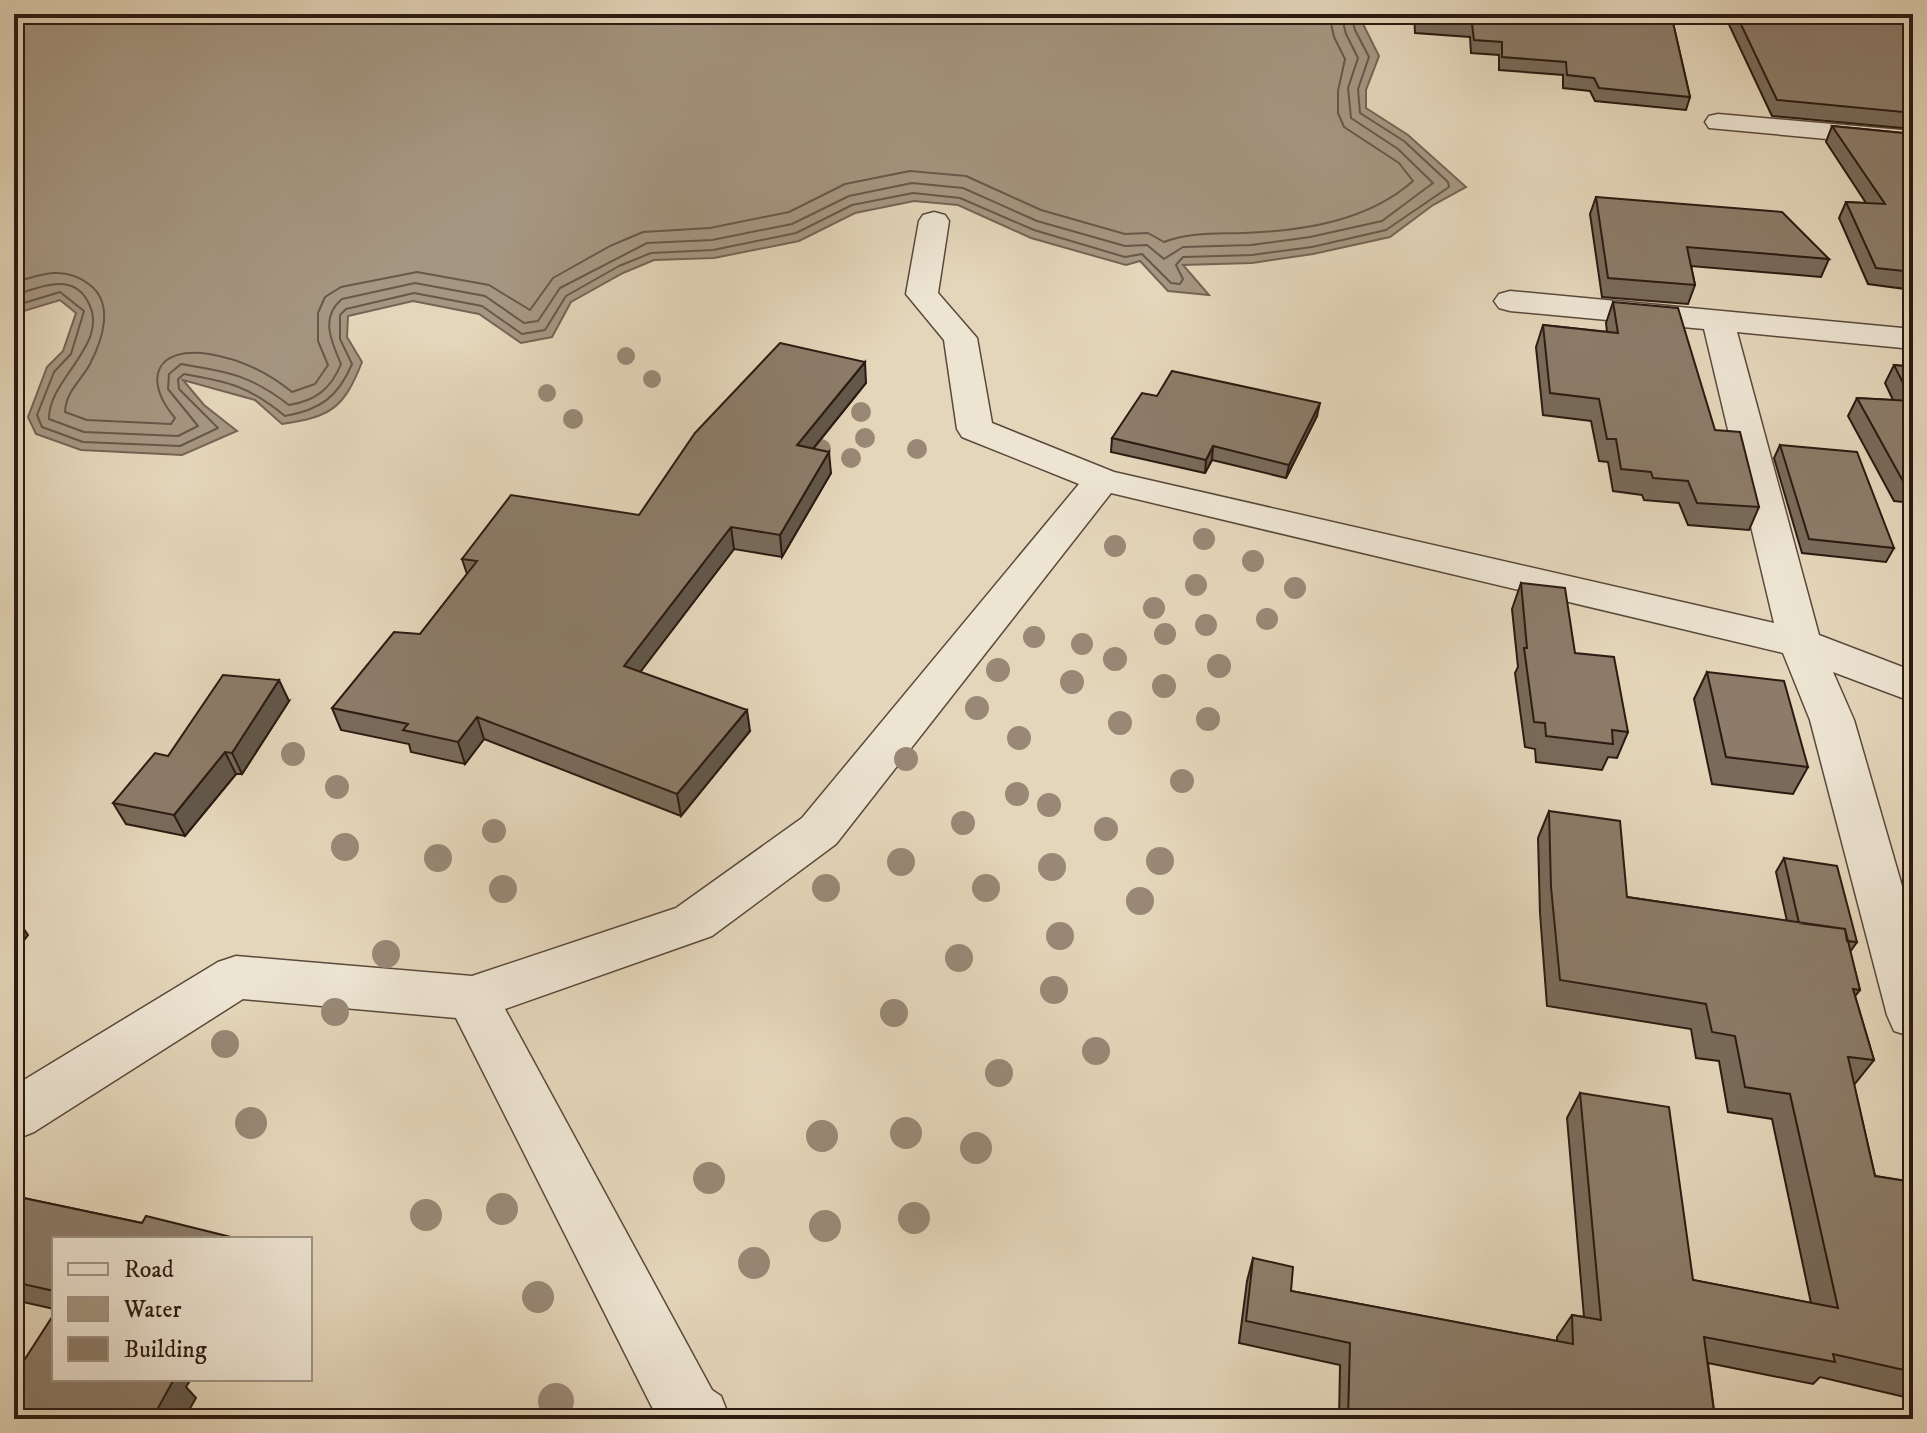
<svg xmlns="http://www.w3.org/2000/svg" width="1927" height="1433" font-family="'IM FELL DW Pica',serif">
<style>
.water{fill:#a59681;stroke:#756455;stroke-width:2}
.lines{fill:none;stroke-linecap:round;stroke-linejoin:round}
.shore{stroke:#68584a;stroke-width:2}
.minor-casing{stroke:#5a493c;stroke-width:3}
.minor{fill:#ede4d2;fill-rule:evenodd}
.tree{fill:#988875}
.wall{fill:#786b5a;stroke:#2c1a12;stroke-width:2}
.shaded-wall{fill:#62574a;stroke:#2c1a12;stroke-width:2}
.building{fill:#8c7c69;stroke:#2c1a12;stroke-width:2}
</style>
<rect width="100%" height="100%" fill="#e4d6ba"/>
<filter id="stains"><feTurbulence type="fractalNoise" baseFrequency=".0025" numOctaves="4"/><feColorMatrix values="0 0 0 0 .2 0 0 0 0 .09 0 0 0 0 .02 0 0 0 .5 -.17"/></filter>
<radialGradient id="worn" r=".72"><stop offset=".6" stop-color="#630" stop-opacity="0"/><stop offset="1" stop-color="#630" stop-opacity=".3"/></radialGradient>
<!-- water -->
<path class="water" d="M14,14H1358L1379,56L1366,90V108L1408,135L1466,187L1433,205L1390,237L1313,254L1252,263L1183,265L1209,295L1168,291L1140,261L1126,265L1031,238L958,205L914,201L855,213L799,241L714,258L654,260L623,273L571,302L552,337L521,343L479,314L413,301L348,316L347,337L362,362C344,408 331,417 282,424L255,400L183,380L204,405L237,431L182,455L81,450L36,434L28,417L47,367L63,351L76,313L60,300L14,314Z"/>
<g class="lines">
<!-- shore -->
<path class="shore" d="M14,283C41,274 65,265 90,285C114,304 103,339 90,364C81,381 66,391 65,412L87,420L171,424L175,418C142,379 156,346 209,354C241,359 267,372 292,392L315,384L328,365L318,341V313L325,297L341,287L417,272L489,285L530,310L553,278L610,246L643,232L710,228L789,212L845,184L910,171L966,176L1041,210L1125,234L1148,233L1164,242C1190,232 1216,234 1244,233C1303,231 1368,221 1413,181L1399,163L1344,127L1338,113V91L1345,59L1334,37L1329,14
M14,295C39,288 71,272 87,300C113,343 48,378 49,419L84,432L178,436L198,426L168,389L169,374L181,364C229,372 250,375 289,405C315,401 331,389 341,364C331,341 320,317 342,299L415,283L485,296L524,323L538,321L560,288L647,243L712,240L792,224L849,196L912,183L963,188L1037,221L1125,246L1147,245L1164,259L1183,247L1251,245L1310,237L1382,221L1433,183L1398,149L1351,118L1348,88L1358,58L1346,34L1341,14
M14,306L60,292L84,311L71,354L54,372L37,415L42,427L83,442L180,446L218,428L179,389L178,379L184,374C230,382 248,386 285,416C320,410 338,397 352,364L340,339V315L346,309L414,293L482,306L522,334L545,330L566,296L619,266L651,253L713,250L796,233L852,205L913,193L960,198L1034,230L1125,257L1142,254L1171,283L1180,284L1183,279L1176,265L1183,257L1252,255L1312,247L1386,230L1449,187L1448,182L1404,141L1360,113L1358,89L1369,57L1355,30L1351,14"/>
<!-- minor casing -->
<g class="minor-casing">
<path id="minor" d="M1718,114L1913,131V147L1709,128L1705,122L1709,116Z
M934,212L945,215L949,221L938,293L977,338L992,423L1114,472L1774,623L1704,329L1510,311L1499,308L1494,301L1499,294L1510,291L1913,329V349L1737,332L1819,635L1913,671V702L1833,672L1854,720L1913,924V1037L1894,1031L1887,1015L1810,720L1783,653L1111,493L836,844L712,936L505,1009L712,1390L721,1396L730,1419H658L456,1018L243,999L34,1132L14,1140V1086L218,962L236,956L472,976L676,908L802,818L1079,484L962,437L957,429L944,340L906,294L919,221L923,215Z"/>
</g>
<!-- minor -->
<use href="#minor" class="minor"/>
</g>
<!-- trees -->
<g class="tree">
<circle cx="626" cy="356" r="9"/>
<circle cx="652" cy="379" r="9"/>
<circle cx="547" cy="393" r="9"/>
<circle cx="861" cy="412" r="10"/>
<circle cx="573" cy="419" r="10"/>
<circle cx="865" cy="438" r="10"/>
<circle cx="821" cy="449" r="10"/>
<circle cx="917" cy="449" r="10"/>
<circle cx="851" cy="458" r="10"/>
<circle cx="1204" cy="539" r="11"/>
<circle cx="1115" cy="546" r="11"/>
<circle cx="1253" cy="561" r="11"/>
<circle cx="1196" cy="585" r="11"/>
<circle cx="1295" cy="588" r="11"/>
<circle cx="1154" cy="608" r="11"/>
<circle cx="1267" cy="619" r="11"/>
<circle cx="1206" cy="625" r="11"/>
<circle cx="1165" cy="634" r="11"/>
<circle cx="1034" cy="637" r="11"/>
<circle cx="1082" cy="644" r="11"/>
<circle cx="1115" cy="659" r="12"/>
<circle cx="1219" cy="666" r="12"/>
<circle cx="998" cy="670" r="12"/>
<circle cx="1072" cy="682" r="12"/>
<circle cx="1164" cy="686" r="12"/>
<circle cx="977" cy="708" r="12"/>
<circle cx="1208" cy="719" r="12"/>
<circle cx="1120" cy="723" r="12"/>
<circle cx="1019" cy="738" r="12"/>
<circle cx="293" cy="754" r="12"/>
<circle cx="906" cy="759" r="12"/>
<circle cx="1182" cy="781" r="12"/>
<circle cx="337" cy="787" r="12"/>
<circle cx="1017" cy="794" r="12"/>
<circle cx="1049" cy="805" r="12"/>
<circle cx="963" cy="823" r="12"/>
<circle cx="1106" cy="829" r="12"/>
<circle cx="494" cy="831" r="12"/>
<circle cx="345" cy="847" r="14"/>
<circle cx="438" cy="858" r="14"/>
<circle cx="1160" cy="861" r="14"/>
<circle cx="901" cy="862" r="14"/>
<circle cx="1052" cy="867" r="14"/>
<circle cx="826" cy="888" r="14"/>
<circle cx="986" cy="888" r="14"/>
<circle cx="503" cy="889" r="14"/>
<circle cx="1140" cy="901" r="14"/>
<circle cx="1060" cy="936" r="14"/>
<circle cx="386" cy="954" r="14"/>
<circle cx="959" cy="958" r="14"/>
<circle cx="1054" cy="990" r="14"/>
<circle cx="335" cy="1012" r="14"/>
<circle cx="894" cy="1013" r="14"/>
<circle cx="225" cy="1044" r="14"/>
<circle cx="1096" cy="1051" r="14"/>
<circle cx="999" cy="1073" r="14"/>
<circle cx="251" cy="1123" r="16"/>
<circle cx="906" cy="1133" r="16"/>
<circle cx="822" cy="1136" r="16"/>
<circle cx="976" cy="1148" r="16"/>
<circle cx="709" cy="1178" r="16"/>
<circle cx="502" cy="1209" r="16"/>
<circle cx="426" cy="1215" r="16"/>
<circle cx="914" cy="1218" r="16"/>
<circle cx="825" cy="1226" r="16"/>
<circle cx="754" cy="1263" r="16"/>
<circle cx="538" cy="1297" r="16"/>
<circle cx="556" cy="1401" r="18"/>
</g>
<!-- wall -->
<path class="wall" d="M1414,14H1671L1690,97L1686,110L1595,101L1590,91L1563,88V75L1499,70V55L1471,53L1470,37L1415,33Z
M1724,14H1913V129L1772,116Z
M1832,126L1913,134V290L1868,284L1839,218L1846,202L1866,203L1826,142Z
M1596,197L1829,259L1821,277L1691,266L1695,285L1688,304L1602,297L1590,214Z
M1613,302L1715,430L1759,507L1749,530L1688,525L1679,503L1644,500L1642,495L1613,491L1608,462L1599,461L1591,421L1543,415L1536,347L1543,325L1607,332L1606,323Z
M1894,365L1913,367V503L1894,501L1848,416L1857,398L1893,400L1885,383Z
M866,383L814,448L831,473L782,557L734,549L640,672L750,731L681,816L484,739L465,764L411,752L409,744L341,730L332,708L420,634L467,574L462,559L639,515Z
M1157,396L1317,416L1286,478L1212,460L1205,473L1111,452L1112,438Z
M1780,445L1894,548L1886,562L1802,553L1774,458Z
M1521,583L1575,653L1628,732L1617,758L1608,757L1602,770L1536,762L1535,749L1525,747L1515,673L1518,667L1512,609Z
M1707,672L1808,767L1793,794L1712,784L1694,699Z
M289,701L242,774H236L185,836L126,824L113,803L168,756Z
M1549,811L1627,897L1787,921L1776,872L1784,858L1857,942L1850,952L1860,990L1855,996L1874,1060L1854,1085L1875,1176L1913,1182V1399L1820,1377L1813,1384L1708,1363L1715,1419H1339L1340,1365L1239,1343L1247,1281L1253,1258L1291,1291L1557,1341V1337L1572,1315L1584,1317L1567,1118L1580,1093L1693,1280L1811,1303L1772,1119L1728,1112L1719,1061L1696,1058L1691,1029L1547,1006L1540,913L1538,838Z
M14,1196L142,1223L54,1239V1309L14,1300Z"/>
<!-- shaded-wall -->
<path class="shaded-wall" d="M865,362L866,383L799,466L797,445Z
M1320,403L1317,416L1286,478L1289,465Z
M1213,446L1212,460L1205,473L1206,460Z
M829,452L831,473L782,557L780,535Z
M731,527L734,549L628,688L624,666Z
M279,680L289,701L242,774L232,753Z
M747,710L750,731L681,816L677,794Z
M477,717L484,739L465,764L458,742Z
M225,752L236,774L185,836L174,815Z
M19,922L28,935L14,954V928Z
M167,1379H191L186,1387L196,1398L184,1419H152Z"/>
<!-- building -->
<path class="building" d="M1417,14H1671L1690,97L1599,88L1594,78L1567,75L1566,62L1502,57V42L1474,40L1472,24L1418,21Z
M1736,14H1913V113L1777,100Z
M1832,126L1913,134V272L1876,268L1846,202L1885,204Z
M1596,197L1782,212L1829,259L1687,247L1695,285L1608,278Z
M1613,302L1678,308L1715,430L1740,432L1759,507L1697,503L1688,481L1653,478L1651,472L1621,469L1616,439H1607L1599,399L1550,393L1543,325L1618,333Z
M780,343L865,362L797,445L829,452L780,535L731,527L624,666L747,710L677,794L477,717L458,742L403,730L408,724L332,708L394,632L420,634L477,561L462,559L511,495L639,515L695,433Z
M1894,365L1913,367V483H1904L1857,398L1912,401Z
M1172,371L1320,403L1289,465L1213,446L1206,460L1112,438L1142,393L1157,396Z
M1780,445L1857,452L1894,548L1809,539Z
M1521,583L1565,588L1575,653L1614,657L1628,732L1612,730L1613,744L1546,736L1545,723L1534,722L1524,648H1527Z
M1707,672L1784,681L1808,767L1726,757Z
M223,675L279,680L232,753L225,752L174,815L113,803L155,753L168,756Z
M1549,811L1620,821L1627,897L1845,929L1860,990L1853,989L1874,1060L1848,1057L1875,1176L1913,1182V1372L1833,1354L1835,1362L1704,1337L1715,1419H1348L1350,1343L1246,1321L1253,1258L1293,1267L1291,1291L1573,1344L1572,1315L1601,1320L1580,1093L1669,1107L1693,1280L1838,1308L1790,1094L1745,1087L1735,1036L1712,1032L1706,1004L1560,980L1551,887Z
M1784,858L1837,866L1857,942L1847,941L1845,929L1799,923Z
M14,1196L142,1223L146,1216L239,1239H54V1291L14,1282Z
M54,1314V1379H174L152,1419H14V1376Z"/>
<!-- margin -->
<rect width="1927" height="1433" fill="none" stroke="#e4d6ba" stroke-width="48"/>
<rect x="16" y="16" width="1895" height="1401" fill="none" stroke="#2c1a12" stroke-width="4"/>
<rect x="24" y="24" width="1879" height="1385" fill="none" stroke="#2c1a12" stroke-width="2"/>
<!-- legend -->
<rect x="52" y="1237" width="260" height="144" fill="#ede4d2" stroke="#a09385" stroke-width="2"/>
<rect x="68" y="1263" width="40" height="12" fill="#ede4d2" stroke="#a09385" stroke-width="2"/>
<text x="124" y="1277" font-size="24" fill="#2c1a12">Road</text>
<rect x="68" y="1297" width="40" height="24" fill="#a59681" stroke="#a09385" stroke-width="2"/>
<text x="124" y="1317" font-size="24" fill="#2c1a12">Water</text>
<rect x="68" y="1337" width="40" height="24" fill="#8c7c69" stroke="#a09385" stroke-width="2"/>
<text x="124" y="1357" font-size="24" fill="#2c1a12">Building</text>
<rect width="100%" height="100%" filter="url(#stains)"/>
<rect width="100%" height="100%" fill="url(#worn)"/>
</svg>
